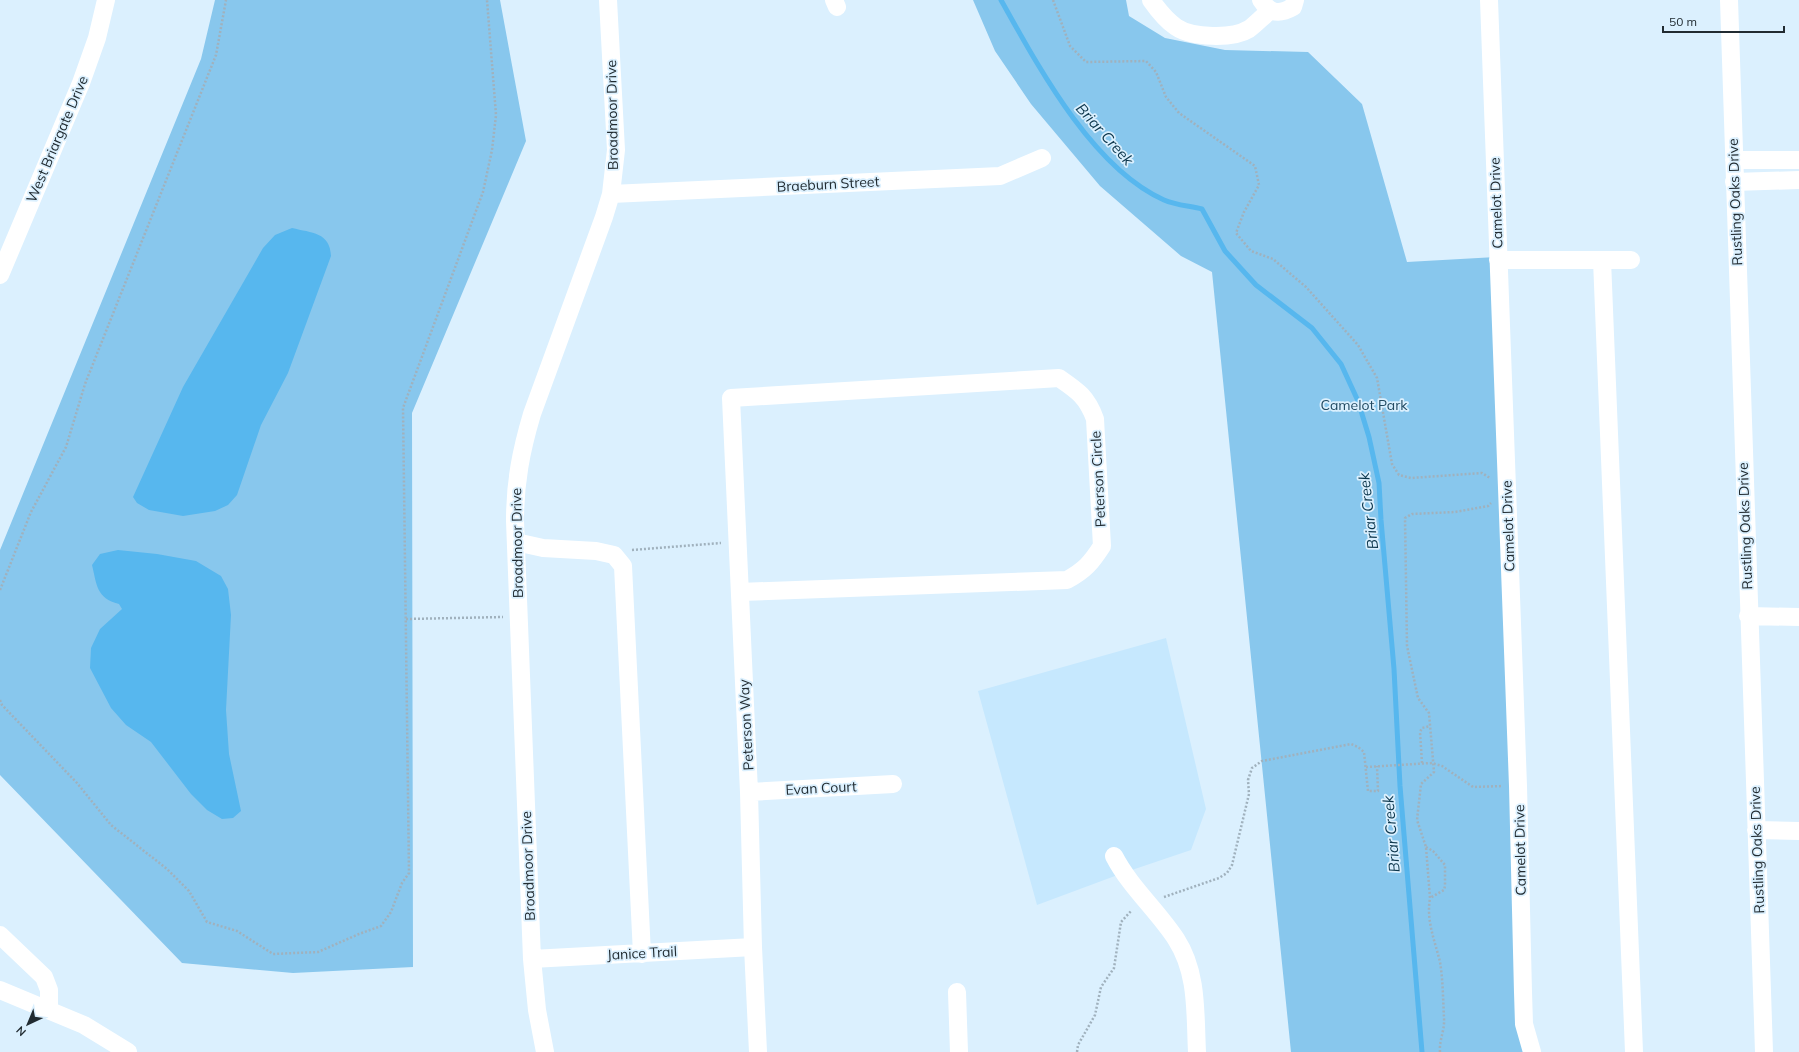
<svg xmlns="http://www.w3.org/2000/svg" width="1799" height="1052" font-family="Mulish,sans-serif">
<style>
.built{fill:#c6e8fe}
.green{fill:#88c7ed}
.water{fill:#57b7ee}
.lines{fill:none;stroke-linecap:round;stroke-linejoin:round}
.stream{stroke:#57b7ee;stroke-width:5}
.path{stroke:#a0b1bd;stroke-width:2.5;stroke-dasharray:2 2;stroke-linecap:butt}
.minor{stroke:#fff;stroke-width:18}
.labels{text-anchor:middle;dominant-baseline:central;stroke-width:3.5;stroke-linejoin:round;paint-order:stroke}
.street-label{font-size:14px;fill:#212b31;stroke:#dbf0fe}
.park-label{font-size:14px;fill:#224a62;stroke:#dbf0fe}
.water-label{font-size:15px;font-style:italic;fill:#0c364c;stroke:#dbf0fe}
</style>
<rect width="100%" height="100%" fill="#dbf0fe"/>
<!-- built -->
<path class="built" d="M1166,638L1206,809L1191,850L1123,873L1037,905L978,691Z"/>
<!-- green -->
<path class="green" d="M215,0H500L526,141L412,413L413,967L293,973L182,963L0,775V550L201,59Z
M973,0H1126L1129,16L1165,38L1225,50L1308,52L1362,104L1407,262L1496,257L1532,1052H1291L1212,272L1181,256L1100,186L1031,104L995,51Z"/>
<!-- water -->
<path class="water" d="M292,228C312,233 330,232 331,256L288,373L261,425L237,495L228,505L215,511L183,516L149,510L137,503L133,497L183,387L263,248L275,235Z
M118,550L157,554L196,561L221,576L228,589L231,615L226,710L229,754L241,811L233,818L222,819L207,810L191,794L151,742L126,725L111,708L90,668L91,648L100,629L122,609L119,604C96,598 97,585 92,565L100,554Z"/>
<g class="lines">
<!-- stream -->
<path class="stream" d="M1001,0C1038,66 1092,168 1164,200C1175,205 1190,206 1202,209L1225,251L1256,285L1312,328L1341,364L1358,401L1369,437L1379,483L1381,520L1394,669L1400,786L1422,1052"/>
<!-- path -->
<path class="path" d="M1053,0L1070,46L1086,62L1146,61L1156,72L1166,97L1179,113L1255,166L1259,185L1244,212L1236,233L1251,251L1273,259L1306,287L1358,345L1377,378L1392,464L1399,475L1411,478L1482,473L1490,478
M632,550L721,543
M0,590L31,512L66,447L85,384L216,55L226,0
M406,619L503,617
M0,700L2,705L77,783L111,825L167,869L189,891L207,922L237,931L273,954L318,952L359,934L381,926L391,912L402,883L409,873L403,408L483,192L492,150L496,115L487,0
M1422,763L1420,732L1422,728L1430,726
M1366,767L1432,763L1442,766L1473,787L1503,786
M1426,847L1433,851L1445,865V886L1444,890L1430,898
M1164,897L1219,878L1227,873L1232,865L1249,794L1248,780L1252,768L1262,761L1351,744L1358,747L1364,752L1368,791H1378L1377,766
M1077,1052L1078,1045L1095,1015L1101,987L1114,968L1121,922L1132,910
M1440,1052C1439,1040 1445,1030 1444,1018C1443,1000 1443,980 1440,962C1435,941 1426,921 1430,898L1426,847L1417,820L1421,784L1434,772L1429,713L1418,698L1407,646L1405,518L1412,514L1455,512L1488,506L1491,503"/>
<!-- minor -->
<path class="minor" d="M834,0L837,7
M1151,0C1158,10 1166,20 1176,27C1192,38 1233,39 1249,29C1256,24 1263,16 1270,11
M1261,0C1270,14 1279,15 1293,7L1295,0
M1489,0L1518,786L1523,992L1524,1024L1532,1052
M1729,0L1764,1052
M1734,160H1799
M1734,182L1799,180
M611,194L1000,176L1042,158
M1498,260H1631
M1602,260L1634,1052
M0,275L81,83L97,38L106,0
M516,542L543,548L596,551L614,555L623,566L642,954
M740,592L1067,580C1085,570 1091,563 1102,546L1095,419C1087,397 1078,391 1059,378L731,398L749,792L753,947L758,1052
M1748,616L1799,617
M749,792L893,784
M1756,830L1799,831
M1114,856C1130,887 1157,910 1176,939C1198,973 1195,1013 1197,1052
M0,935L44,977L49,990V1009
M532,959L753,947
M0,990L84,1025L128,1052
M957,992L959,1052
M545,1052L537,1010L532,959L515,521C515,482 521,451 532,414L604,217L611,194L616,150L608,0"/>
</g>
<g class="labels">
<!-- street labels -->
<g class="street-label">
<text transform="translate(612 115) rotate(-91)">Broadmoor Drive</text>
<text transform="translate(57 139) rotate(-67)">West Briargate Drive</text>
<text transform="translate(828 184) rotate(-3)">Braeburn Street</text>
<text transform="translate(1735 202) rotate(-92)">Rustling Oaks Drive</text>
<text transform="translate(1496 203) rotate(-92)">Camelot Drive</text>
<text transform="translate(1098 479) rotate(-93)">Peterson Circle</text>
<text transform="translate(1508 526) rotate(-92)">Camelot Drive</text>
<text transform="translate(1745 526) rotate(-92)">Rustling Oaks Drive</text>
<text transform="translate(517 543) rotate(-91)">Broadmoor Drive</text>
<text transform="translate(746 725) rotate(-93)">Peterson Way</text>
<text transform="translate(821 788) rotate(-3)">Evan Court</text>
<text transform="translate(1520 850) rotate(-91)">Camelot Drive</text>
<text transform="translate(1757 850) rotate(-92)">Rustling Oaks Drive</text>
<text transform="translate(528 866) rotate(-92)">Broadmoor Drive</text>
<text transform="translate(642 953) rotate(-3)">Janice Trail</text>
</g>
<!-- park labels -->
<g class="park-label">
<text x="1364" y="405">Camelot Park</text>
</g>
<!-- water labels -->
<g class="water-label">
<text transform="translate(1105 134) rotate(48)">Briar Creek</text>
<text transform="translate(1368 511) rotate(-97)">Briar Creek</text>
<text transform="translate(1391 834) rotate(-95)">Briar Creek</text>
</g>
</g>
<!-- north arrow -->
<g transform="translate(28 1024) rotate(224)" stroke="#dbf0fe" stroke-width="3" paint-order="stroke">
<path d="M0-3L7 15L0 10L-7 15Z" fill="#212b31"/>
<text y="-6" font-size="11" font-weight="bold" text-anchor="middle" fill="#212b31">N</text>
</g>
<!-- scale -->
<path d="M1663 26v6h121v-6" fill="none" stroke="#212b31" stroke-width="2"/>
<text x="1669" y="26" font-size="12" fill="#212b31" stroke="#dbf0fe" stroke-width="3" paint-order="stroke">50 m</text>
</svg>
